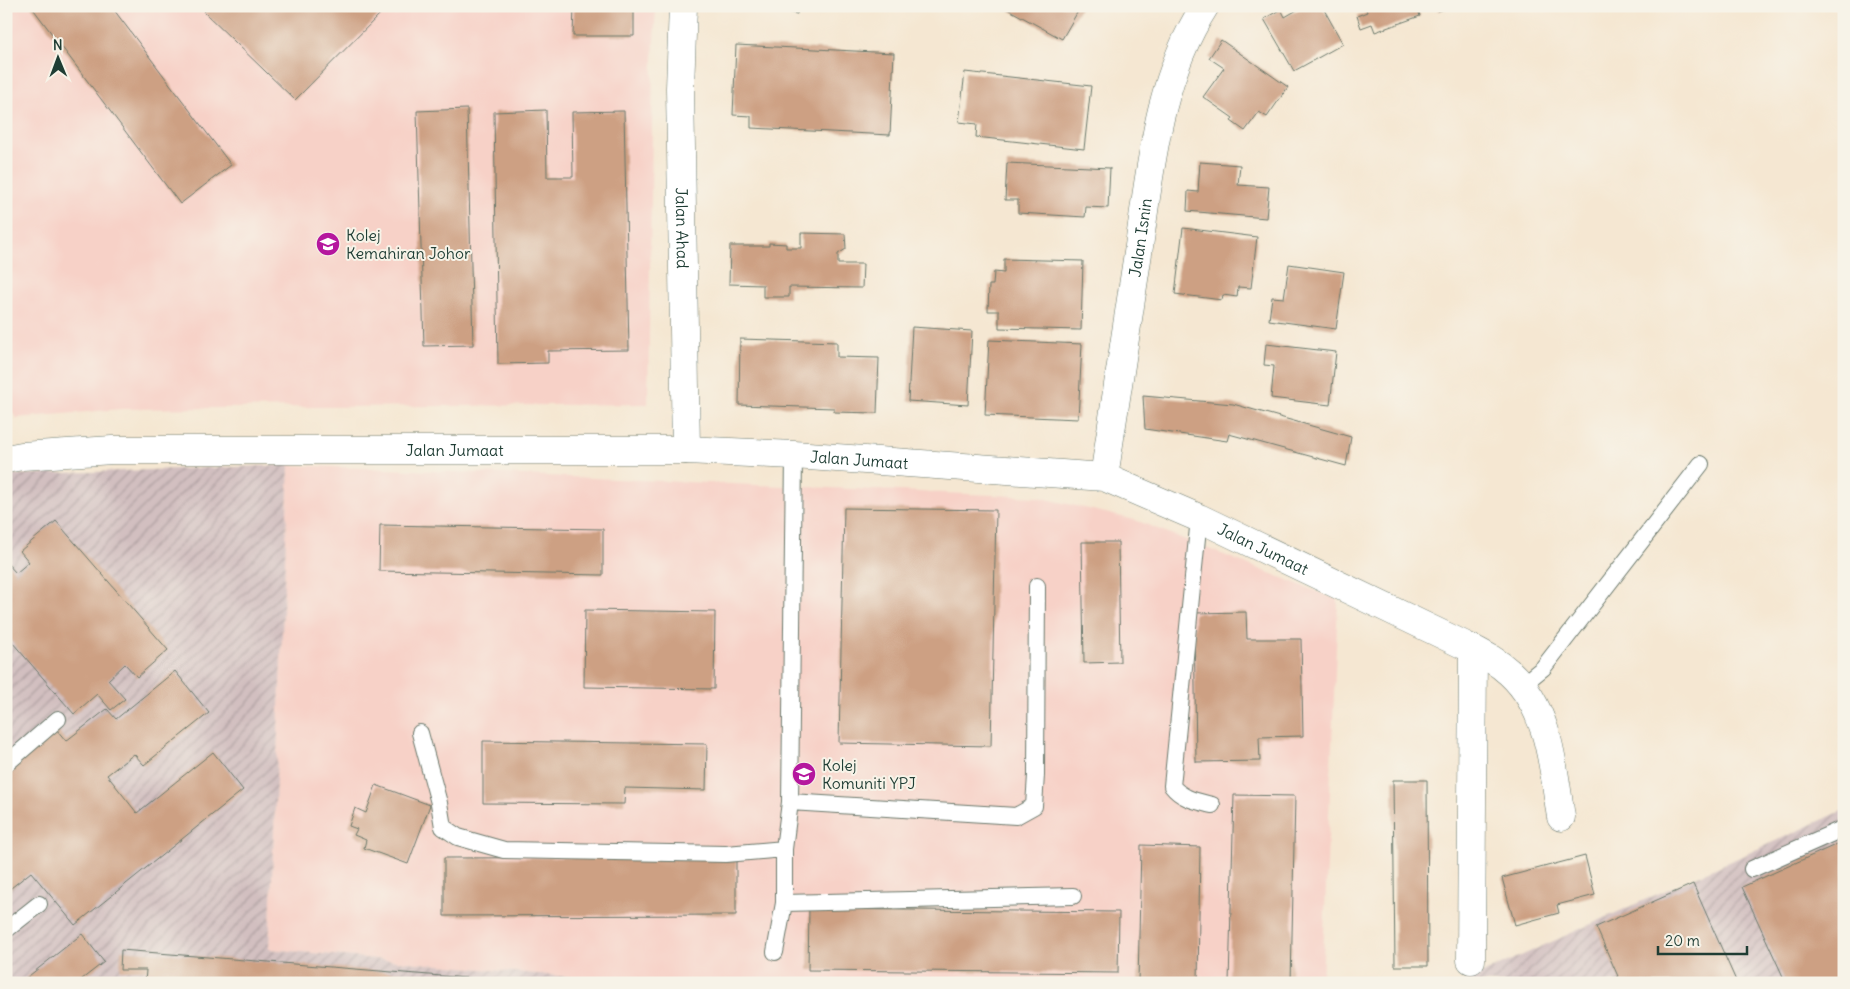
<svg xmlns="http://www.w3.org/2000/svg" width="1850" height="989" font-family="Delius,sans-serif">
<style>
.built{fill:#f7d1c7}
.industrial{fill:url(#industrial-furrows)}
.building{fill:#cda083}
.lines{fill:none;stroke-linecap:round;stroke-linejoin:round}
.service-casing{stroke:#6a786b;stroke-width:18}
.minor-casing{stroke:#6a786b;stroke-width:29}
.service{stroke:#fff;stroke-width:16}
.minor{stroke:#fff;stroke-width:28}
.labels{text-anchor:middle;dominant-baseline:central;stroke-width:4;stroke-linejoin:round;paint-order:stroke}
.street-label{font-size:16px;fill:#1f3d34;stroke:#f7f3e8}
.poi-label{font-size:16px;fill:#1f3d34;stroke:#f7f3e8;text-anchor:start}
</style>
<defs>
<pattern id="industrial-furrows" width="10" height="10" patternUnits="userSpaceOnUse" patternTransform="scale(1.25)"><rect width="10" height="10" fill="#d2bfc0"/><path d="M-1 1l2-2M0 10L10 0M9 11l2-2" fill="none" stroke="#aa9c9d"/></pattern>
</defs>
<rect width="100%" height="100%" fill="#f7f3e8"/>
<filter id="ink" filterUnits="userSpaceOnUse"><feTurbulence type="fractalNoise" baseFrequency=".02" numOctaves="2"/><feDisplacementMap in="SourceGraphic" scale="10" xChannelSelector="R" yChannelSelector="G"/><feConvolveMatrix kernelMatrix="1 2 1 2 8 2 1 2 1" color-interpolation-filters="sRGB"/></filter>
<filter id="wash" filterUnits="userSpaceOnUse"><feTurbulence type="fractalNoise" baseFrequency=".0096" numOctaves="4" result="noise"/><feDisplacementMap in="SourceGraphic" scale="20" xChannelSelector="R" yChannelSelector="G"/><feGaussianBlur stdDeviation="1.12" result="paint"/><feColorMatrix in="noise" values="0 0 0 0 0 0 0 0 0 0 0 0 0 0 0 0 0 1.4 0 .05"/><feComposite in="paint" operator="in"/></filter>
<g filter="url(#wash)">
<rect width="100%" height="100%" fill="#f5e7d2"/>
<!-- built -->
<path class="built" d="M6,6H656L653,59L648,404L121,409L16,418L6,402Z
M289,465L1038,497L1135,520L1338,600L1322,983H632L269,949Z"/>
<!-- industrial -->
<path class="industrial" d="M289,465L269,949L632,983H6V475Z
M1844,810V983H1461Z"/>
<g id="blocks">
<!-- building -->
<path class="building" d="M31,6H111L231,165L180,204Z
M210,6H388L295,100L204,12Z
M574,6H634V36H573Z
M765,6H799L797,14Z
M1002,6H1081L1062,39Z
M1304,6H1322L1343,44L1294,71L1264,19L1281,9L1285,17Z
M1365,6H1417L1420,16L1375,32L1372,24L1361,28L1357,16L1367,12Z
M1437,6H1450V7L1438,11Z
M1221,40L1288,87L1267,117L1259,112L1245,131L1231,121L1233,118L1203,97L1224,68L1209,58Z
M736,45L894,53L890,135L751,128V116L733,115Z
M965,72L1091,86L1084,149L976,137L977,124L959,122Z
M467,109L473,345L424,346L417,111Z
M546,110L547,177H573L572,112L624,111L629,350L548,351V363L498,364L494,112Z
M1200,162L1240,165L1238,185L1269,187L1266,218L1187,211L1188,191L1198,192Z
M1007,163L1110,168L1108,208L1086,207L1085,217L1018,213V200H1005Z
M1183,228L1257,237L1251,288L1238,287L1237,297L1223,295L1222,300L1175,294Z
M801,233L845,234L846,249L838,254V264H863L862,288L789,287V297H763V285L729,284L730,246H769V243L786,244V248H801Z
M1004,259L1083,261L1081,330L999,328V311H988L989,285H993L994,272L1004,273Z
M1289,264L1344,272L1336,329L1269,320L1272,297L1284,298Z
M912,327L972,331L968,405L908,401Z
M740,339L837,342V357L879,358L877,413L834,412V408L739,405Z
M989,340L1082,344L1078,419L985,415Z
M1266,344L1336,352L1330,405L1271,398L1274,366L1264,365Z
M1143,396L1233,404L1351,437L1346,466L1229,434L1227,441L1145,429Z
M844,508L996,510L991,746L839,743Z
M56,521L168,650L137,677L125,664L108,680L125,699L111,710L97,694L74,714L6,635V562L16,573L29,562L20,551Z
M380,525L603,529V575L379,571Z
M1082,542H1118L1120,662L1084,663Z
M585,610L715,612L714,689L584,687Z
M1246,612L1247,639H1301L1303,736L1259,737L1260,761L1196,762L1194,613Z
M175,671L209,713L144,765L134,754L107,775L137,813L213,752L243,790L75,925L31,872L6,892V771L57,730L66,741L107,709L116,719Z
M483,741L707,744L706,790L625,788L624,804L483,803Z
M1393,780H1427L1428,966H1395Z
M376,785L430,805L408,864L364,848L366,840L354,835L357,829L349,826L355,808L366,813Z
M1234,795L1295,796L1291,983H1229Z
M1844,841V983H1786L1742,887Z
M1141,845L1200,847L1198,983H1138Z
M1585,856L1595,895L1557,905L1559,913L1515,925L1502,878Z
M736,857V915L444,916V858Z
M1693,884L1737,983H1621L1596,927Z
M809,909L1119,912L1118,973L808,970Z
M82,934L104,962L77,983H20Z
M121,950L503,981V983H145L146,970H120Z"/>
</g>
</g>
<g filter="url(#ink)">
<use href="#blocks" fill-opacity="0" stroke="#6a786b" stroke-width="1"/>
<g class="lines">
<!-- service casing -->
<g class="service-casing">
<path id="service" d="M1199,518L1172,786C1182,799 1197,801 1212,805
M1522,685L1543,668L1701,464
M420,733L439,803L443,827L458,837L504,850L726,854L784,849
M6,764L58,719
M790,802L1016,816L1034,806L1036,775L1037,586
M1752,869L1844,828
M784,903L1073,896
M6,930L39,904
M775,952L784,903V849L790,802L794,455"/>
</g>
<!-- minor casing -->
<g class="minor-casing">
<g id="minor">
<path id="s1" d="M683,6L680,88L686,450"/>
<path id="s2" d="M6,459L22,456L112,450H686L794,455L1104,477L1199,518L1464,645C1480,652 1497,661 1510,673C1550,710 1553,767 1561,817"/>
<path id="s3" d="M1104,477C1116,402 1127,327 1138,253C1151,167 1157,81 1205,6"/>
<path d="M1471,960L1473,649"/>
</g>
</g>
<!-- service -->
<use href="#service" class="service"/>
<!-- minor -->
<use href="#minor" class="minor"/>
</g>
</g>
<!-- icons -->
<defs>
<g id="university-disc" transform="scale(1.25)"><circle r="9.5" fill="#b5179e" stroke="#f7f3e8"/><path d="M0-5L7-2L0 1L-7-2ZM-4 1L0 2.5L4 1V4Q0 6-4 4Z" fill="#fff"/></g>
</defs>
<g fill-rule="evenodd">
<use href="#university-disc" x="328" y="244"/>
<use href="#university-disc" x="804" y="774"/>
</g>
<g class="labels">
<!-- street labels -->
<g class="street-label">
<text stroke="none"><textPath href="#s1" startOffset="222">Jalan Ahad</textPath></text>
<text stroke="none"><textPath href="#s3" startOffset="242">Jalan Isnin</textPath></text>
<text stroke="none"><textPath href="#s2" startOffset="449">Jalan Jumaat</textPath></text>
<text stroke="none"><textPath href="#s2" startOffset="854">Jalan Jumaat</textPath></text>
<text stroke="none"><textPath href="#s2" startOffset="1274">Jalan Jumaat</textPath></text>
</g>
<!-- poi labels -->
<g class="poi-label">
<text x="346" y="235">Kolej<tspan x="346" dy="18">Kemahiran Johor</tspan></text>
<text x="822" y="765">Kolej<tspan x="822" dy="18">Komuniti YPJ</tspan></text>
</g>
</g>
<!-- margin -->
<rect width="1850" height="989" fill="none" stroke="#f7f3e8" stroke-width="25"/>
<!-- north arrow -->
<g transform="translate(58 58) rotate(359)" stroke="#f7f3e8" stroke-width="4" paint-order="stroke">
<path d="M0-4L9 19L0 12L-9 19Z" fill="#1f3d34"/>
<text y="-8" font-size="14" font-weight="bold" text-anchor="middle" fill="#1f3d34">N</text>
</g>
<!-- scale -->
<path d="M1658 946v8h89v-8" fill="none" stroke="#1f3d34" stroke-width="2.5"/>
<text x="1665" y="946" font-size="15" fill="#1f3d34" stroke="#f7f3e8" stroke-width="4" paint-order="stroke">20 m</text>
</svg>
